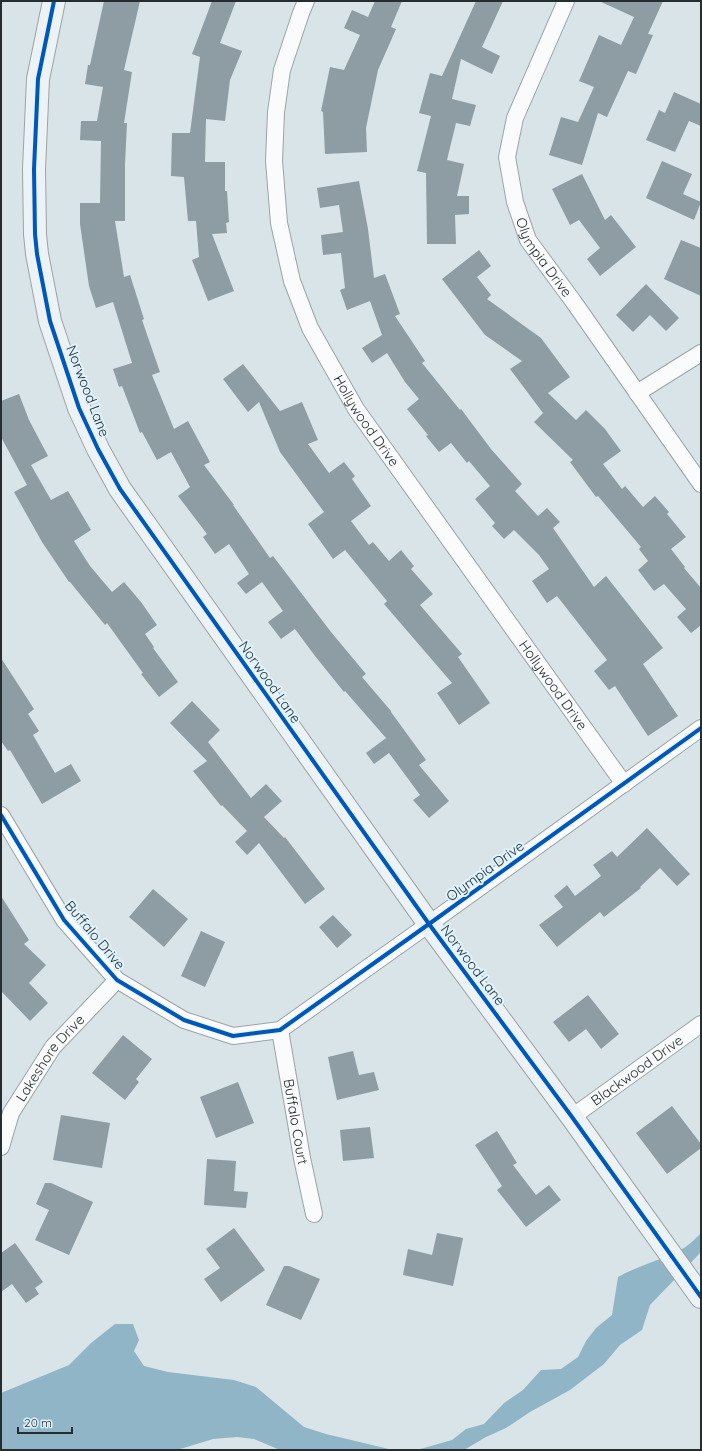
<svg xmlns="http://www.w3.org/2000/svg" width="702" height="1451" font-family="Quicksand,sans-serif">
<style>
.water{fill:#90b5c7}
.building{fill:#8e9ca3}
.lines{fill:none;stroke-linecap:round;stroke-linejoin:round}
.street-casing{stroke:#9ba3a7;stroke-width:18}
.secondary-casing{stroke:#9ba3a7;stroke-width:24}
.street{stroke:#f9fbfc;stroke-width:16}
.secondary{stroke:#edf2f5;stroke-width:22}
.cycleway-casing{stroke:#dff3fd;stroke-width:6}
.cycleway{stroke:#0057b8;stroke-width:4}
.labels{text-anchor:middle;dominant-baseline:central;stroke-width:4;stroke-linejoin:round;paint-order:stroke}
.street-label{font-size:14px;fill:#262d31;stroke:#dff3fd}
</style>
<rect width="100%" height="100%" fill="#d9e4e9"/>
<!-- water -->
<path class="water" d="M701,1233V1252L650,1305L642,1330L620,1345L604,1364L570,1390L530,1412L506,1428L486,1437L464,1450H417L452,1440L466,1429L484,1424L504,1403L523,1390L541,1370L561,1369L578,1357L586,1341L596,1328L612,1315L618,1277C639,1265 663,1260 684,1248C690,1244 696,1238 701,1233Z
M115,1324H133L139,1340L134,1351L144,1366L168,1372L234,1380L256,1387L304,1427L326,1434L393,1450H280L254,1439L237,1437L213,1439L177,1450H1V1393L69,1365L91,1343Z"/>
<!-- building -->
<path class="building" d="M104,1H140L124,70L132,72L124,123H127L125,164V221H115L124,277L130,275L144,319L142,320L160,372L152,375L174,429L188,421L210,462L204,465L234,505H233L270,558L273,556L331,632L366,674L362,677L391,711V712L426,760L419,765L449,801L429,818L413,800L420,795L389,753L374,764L366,753L386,738L345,691L344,692L315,656L295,629L281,639L268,622L283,611L262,582L246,594L237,583L249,574L229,544L215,554L203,537L207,534L178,496L190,487L171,452L157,460L142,432L140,433L122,386L119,387L113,369L132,363L113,302L96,308L89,286L80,224V203H100L101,141L80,140L81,121H97L103,87L85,84L88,65H90Z
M212,1H236L220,43L242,51L230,80L225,121L206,119L205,162H225V191H227L229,222L226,223L227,233L212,234L234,291L208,301L192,260L199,257L196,221H188L184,177L171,176L172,133H190L200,57L192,54Z
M375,1H402L391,27L396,29L378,70L366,128L367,152L325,154L323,112L321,111L330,67L344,70L360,35L344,28L352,10L368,17Z
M476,1H503L482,47L500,56L492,74L461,59L452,99L476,105L470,126L456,123L447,160L464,164L457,196H469V214L455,215L456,244H427L426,173L417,171L431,116L419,113L430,73L442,76Z
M599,1H663L648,34L653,35L636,74L628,71L607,117L598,113L582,165L549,155L561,117L578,122L594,87L579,81L599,35L621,45L634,17Z
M674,92L701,104V126L689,121L675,152L646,140L659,110L665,113Z
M662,161L692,174L683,194L701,202L694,220L646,198Z
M582,174L605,220L611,215L636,247L600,276L587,259L600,248L579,220L570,225L552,189Z
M359,181L368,229L374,278L385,274L400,314L395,316L425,361L422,363L460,410L461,409L491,449L522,484L515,491L538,516L547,508L560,522L553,528L594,587L606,576L663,648L643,664L678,716L648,736L615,686L609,690L594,671L607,660L557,596L547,603L532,581L549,569L539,555L514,530L504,539L492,526L495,523L475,499L490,486L469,461L467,463L451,443L439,452L426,436L428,435L407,409L419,399L405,382L387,353L372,363L362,348L382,335L370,301L347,310L340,290L345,288L341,253L323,255L321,235L343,232L339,205L320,208L317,188Z
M681,240L701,248V296L664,279Z
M479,250L491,266L477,277L491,295L487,299L541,338L570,377L548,393L576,420L586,410L605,429L621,451L603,464L622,489L625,486L643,507L655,496L669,512L667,514L686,537L671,549L685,567L684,568L701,588V627L700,626L691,633L677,617L686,609L664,584L654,591L638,570L648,561L639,549L641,547L598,496L596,497L570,462L573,460L534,422L543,413L510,369L522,361L485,335L442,279Z
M646,284L679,318L666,331L650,315L633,332L616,315Z
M243,364L280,411L302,402L318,440L308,444L329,473L344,462L355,476L352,479L371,506L351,521L369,545L373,542L389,561L401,550L414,566L411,569L433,594L420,605L462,654L458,657L490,703L459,725L437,693L452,683L384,604L387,601L345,550L333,559L308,524L324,512L280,452L259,402L248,412L223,379Z
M19,394L29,420L48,456L31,465L51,500L68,491L91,530L74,541L90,566L112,592L124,582L141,602L157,625L145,634L154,647L153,648L178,682L159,697L141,674L143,673L107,623L105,625L70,582H69L42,542L14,492L27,485L1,437V401Z
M1,658L34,709L28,714L39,731L33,735L55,773L71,764L81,781L42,804L10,750L8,751L1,741Z
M192,701L220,730L208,742L251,798L266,784L282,801L264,817L284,838L285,837L325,889L305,904L259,843L247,855L235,842L247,831L222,805L221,806L193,771L207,761L170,723Z
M647,828L690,874L677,886L660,868L640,887L641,888L604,917L600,912L557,947L539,925L563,907L554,896L567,885L575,896L601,876L593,865L612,851L617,857Z
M153,889L188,919L164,947L129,917Z
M1,896L29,940L24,944L46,965L29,983L48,1003L30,1021L1,991Z
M333,915L352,935L337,948L319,927Z
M201,931L225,942L205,987L181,976Z
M588,995L619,1034L601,1049L586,1029L569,1042L553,1022Z
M123,1035L152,1059L136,1079L139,1082L125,1100L92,1073Z
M353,1051L359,1075L374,1072L379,1090L337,1100L328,1057Z
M238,1082L254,1123L216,1138L200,1097Z
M672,1106L701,1144V1148L667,1174L636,1133Z
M61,1115L110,1123L102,1168L53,1160Z
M370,1127L374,1158L343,1161L340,1130Z
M497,1131L517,1163L513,1165L536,1195L549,1185L561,1200L526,1227L497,1190L502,1186L475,1145Z
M207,1159L236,1161L234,1191L248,1192L246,1208L204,1205Z
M45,1183H51L93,1202L69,1255L35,1240L49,1210L36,1204Z
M234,1228L265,1270L221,1302L204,1279L220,1268L206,1249Z
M437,1233L463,1238L453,1286L403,1275L408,1249L432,1255Z
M15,1243L43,1282L35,1288L39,1294L26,1303L12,1284L1,1292V1253Z
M284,1266H289L320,1279L301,1320L266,1305Z"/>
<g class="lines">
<!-- street casing -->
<g class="street-casing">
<g id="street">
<path id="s1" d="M306,1L301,13L282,70L276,112L274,161L279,223L292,281L310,328L356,409L624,784"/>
<path id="s2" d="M566,1L515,118L507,157L515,202L528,240L573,301L701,484"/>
<path d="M637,393L701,353"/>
<path d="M1,815L64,920L117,980L184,1020L233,1036L280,1030L429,924L701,728"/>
<path id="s3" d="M280,1030L302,1158L314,1214"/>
<path id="s4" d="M572,1117L701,1024"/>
<path id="s5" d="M1,1147L11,1113L53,1047L117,980"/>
</g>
</g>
<!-- secondary casing -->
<g class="secondary-casing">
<path id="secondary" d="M54,1L38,79L34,169L35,234L37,254L50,321L79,408L98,449L120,489L429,924L572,1117L701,1297"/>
</g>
<!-- street -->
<use href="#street" class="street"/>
<!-- secondary -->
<use href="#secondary" class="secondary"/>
<!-- cycleway casing -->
<g class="cycleway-casing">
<path id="cycleway" d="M54,1L38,79L34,169L35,234L37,254L50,321L79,408L98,449L120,489L429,924L572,1117L701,1297
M1,815L64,920L117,980L184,1020L233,1036L280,1030L429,924L701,728"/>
</g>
<!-- cycleway -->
<use href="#cycleway" class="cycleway"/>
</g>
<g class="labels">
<!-- street labels -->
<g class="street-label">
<text stroke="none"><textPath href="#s2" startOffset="276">Olympia Drive</textPath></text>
<text transform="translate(88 391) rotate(69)">Norwood Lane</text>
<text stroke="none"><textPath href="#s1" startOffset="445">Hollywood Drive</textPath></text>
<text transform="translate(270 682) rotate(55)">Norwood Lane</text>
<text stroke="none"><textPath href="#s1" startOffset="769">Hollywood Drive</textPath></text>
<text transform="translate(485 871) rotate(-36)">Olympia Drive</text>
<text transform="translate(95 935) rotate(50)">Buffalo Drive</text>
<text transform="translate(473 965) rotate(53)">Norwood Lane</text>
<text stroke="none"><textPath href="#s5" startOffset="103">Lakeshore Drive</textPath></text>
<text stroke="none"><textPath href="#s4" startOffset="80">Blackwood Drive</textPath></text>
<text stroke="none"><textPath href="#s3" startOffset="93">Buffalo Court</textPath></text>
</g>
</g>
<!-- border -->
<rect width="702" height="1451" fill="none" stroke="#262d31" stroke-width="4"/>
<!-- scale -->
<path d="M18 1427v6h54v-6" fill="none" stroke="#262d31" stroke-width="2"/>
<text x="24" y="1427" font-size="12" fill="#262d31" stroke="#dff3fd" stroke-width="3" paint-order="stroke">20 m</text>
</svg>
